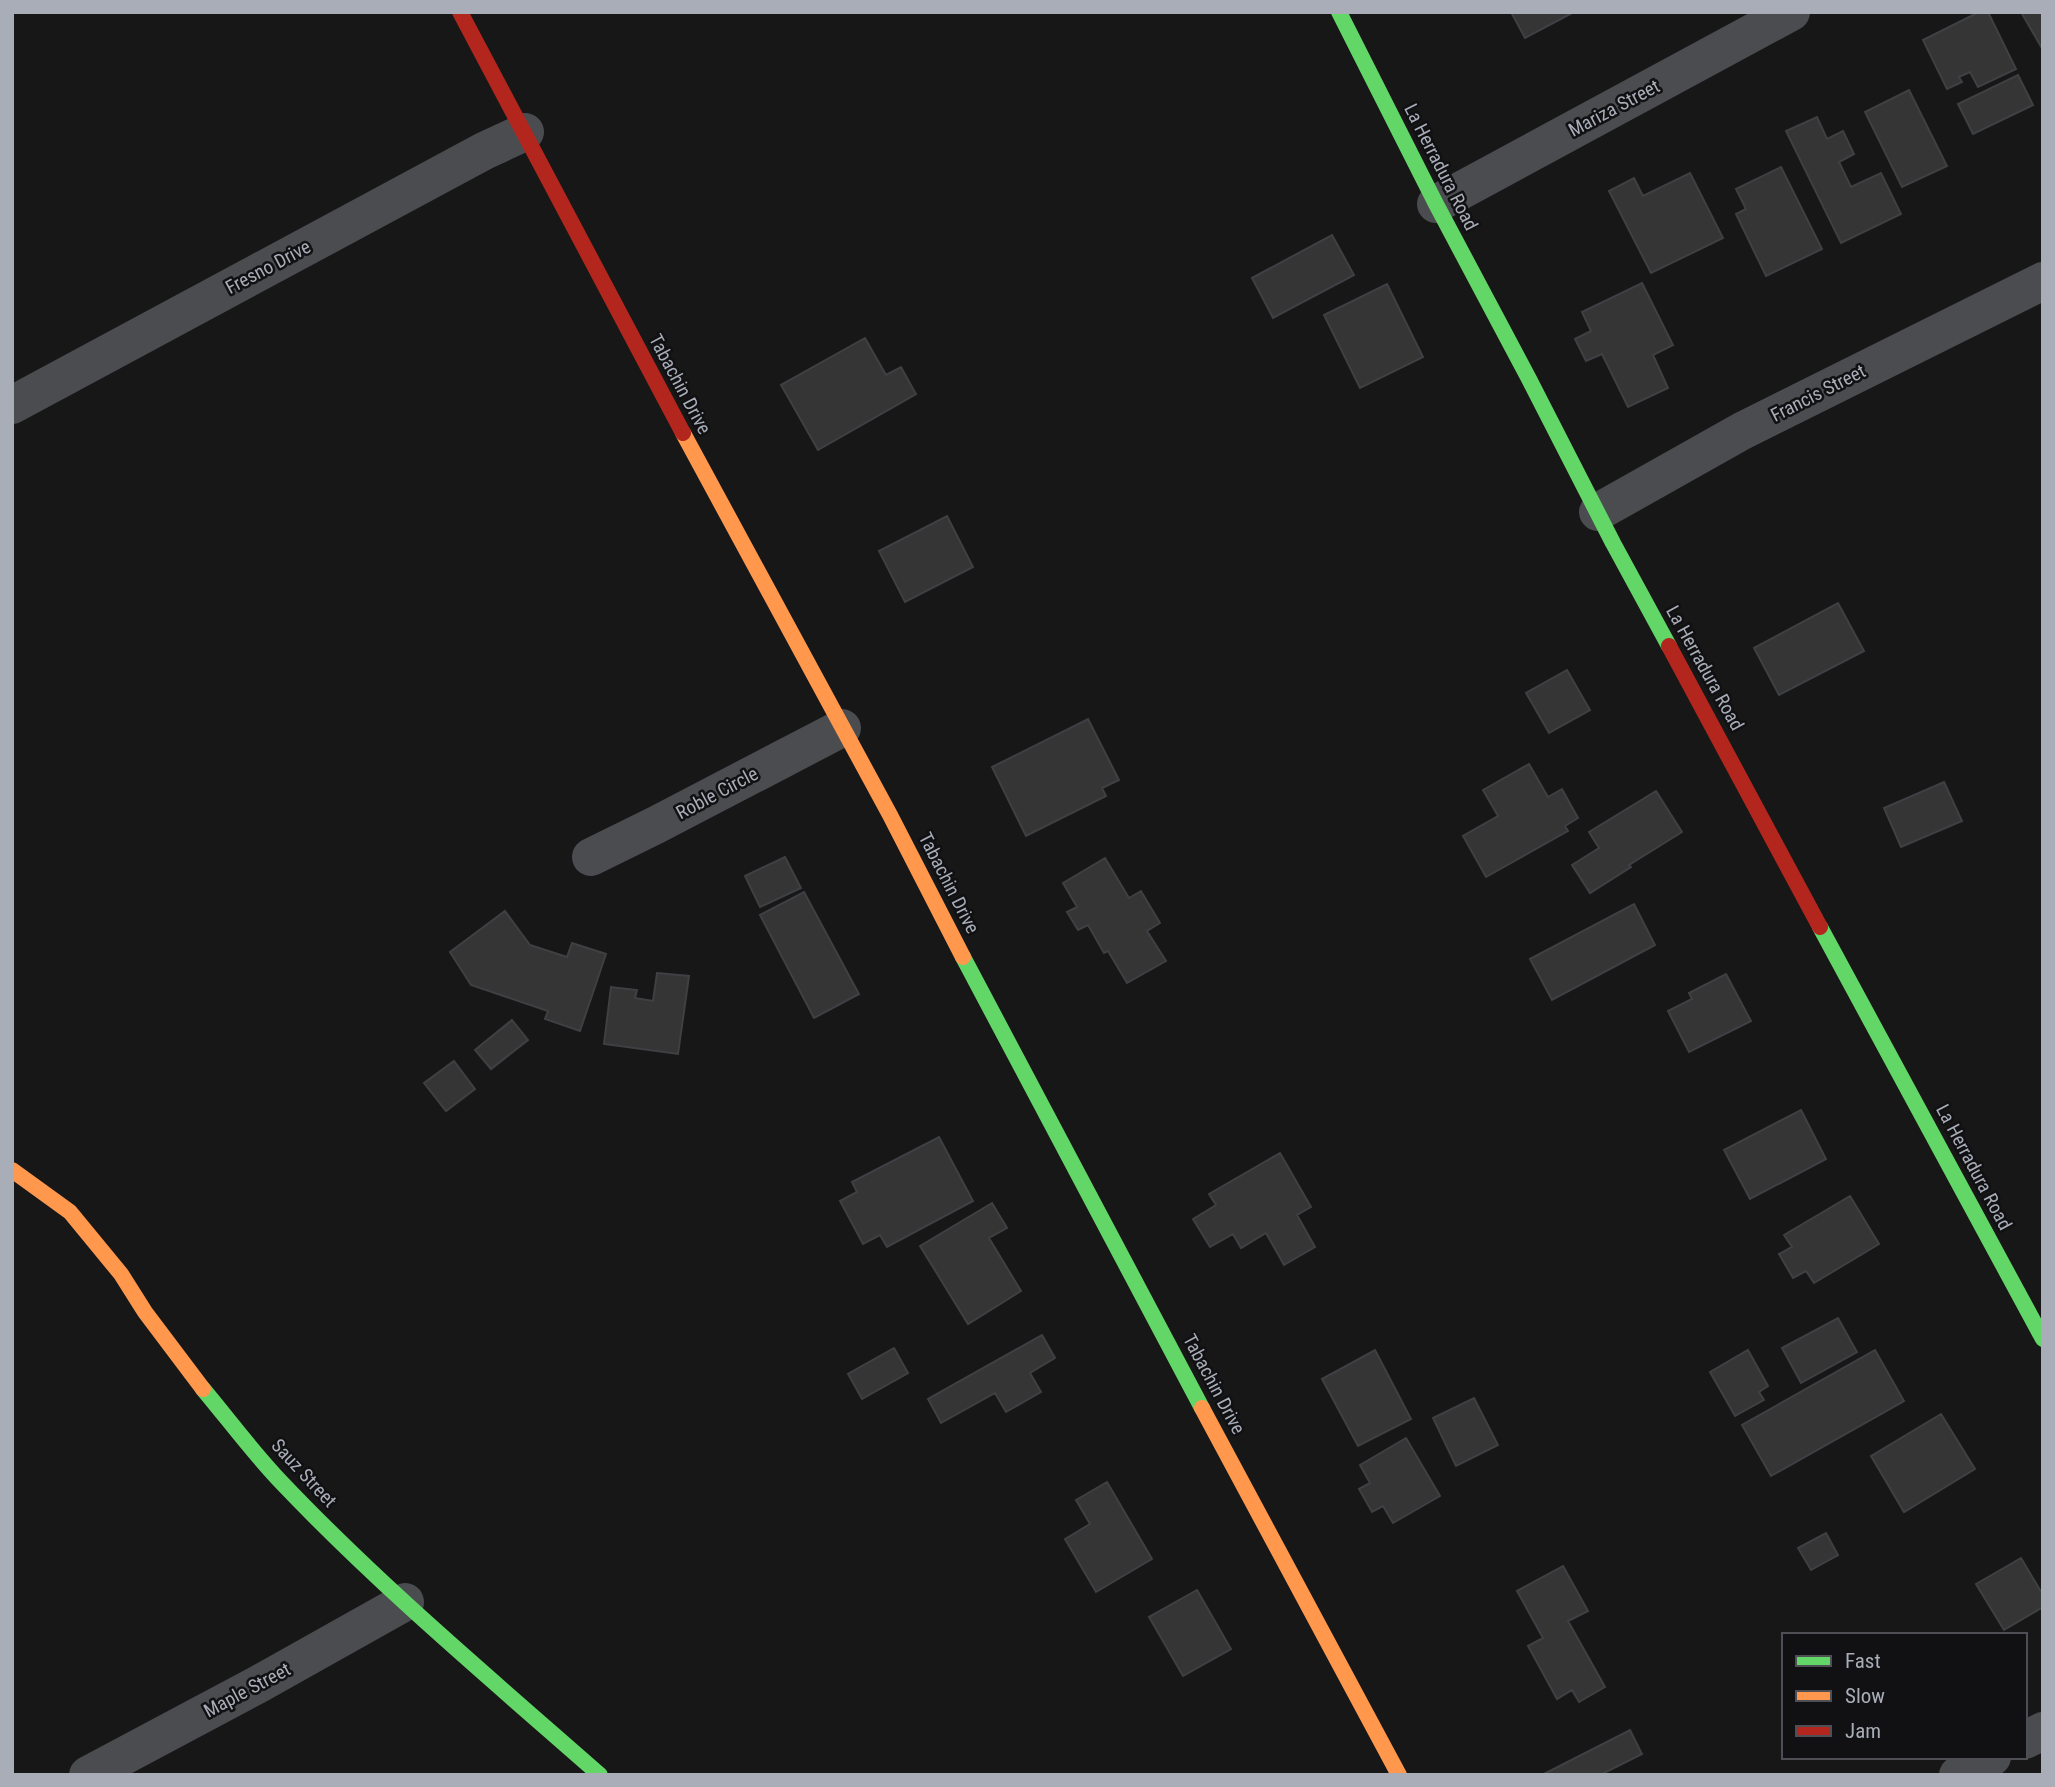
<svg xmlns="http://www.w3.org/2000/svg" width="2055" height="1787" font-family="'Roboto Condensed',sans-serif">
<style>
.building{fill:#353536;stroke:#3f4043;stroke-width:2}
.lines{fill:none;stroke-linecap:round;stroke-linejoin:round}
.street{stroke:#4b4c50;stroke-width:38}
.fast{stroke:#63d668;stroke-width:16}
.slow{stroke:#ff974d;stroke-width:16}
.jam{stroke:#b3261e;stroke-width:16}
.labels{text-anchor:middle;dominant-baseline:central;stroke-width:5;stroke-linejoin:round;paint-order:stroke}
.street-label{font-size:19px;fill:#a8adb8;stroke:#111113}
</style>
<rect width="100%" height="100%" fill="#171717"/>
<!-- building -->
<path class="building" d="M1511,12H1574L1525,38Z
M1979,12H1988L2016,69L1978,87L1970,72L1959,77L1962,82L1947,89L1923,40Z
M2021,12H2043V50Z
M2018,75L2033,105L1973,134L1958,104Z
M1909,90L1947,166L1902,187L1865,112Z
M1817,117L1827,139L1843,131L1854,154L1839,162L1851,187L1881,173L1901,214L1841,243L1786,131Z
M1781,167L1822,249L1766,276L1736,214L1746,209L1736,189Z
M1690,173L1723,238L1651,273L1609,191L1634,178L1643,196Z
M1332,235L1354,275L1273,318L1252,278Z
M1642,283L1673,345L1653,355L1668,388L1628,407L1602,354L1586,361L1575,339L1591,331L1582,312Z
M1387,284L1423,357L1360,388L1324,315Z
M865,338L886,375L901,367L916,394L818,450L781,385Z
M947,516L973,567L905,602L879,551Z
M1838,603L1864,651L1779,695L1754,648Z
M1567,670L1590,710L1549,733L1526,693Z
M1088,719L1119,780L1102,788L1106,796L1026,836L992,767Z
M1529,764L1548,797L1562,789L1578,818L1565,826L1568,831L1486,877L1463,836L1498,816L1483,790Z
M1944,782L1962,821L1901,847L1884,808Z
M1656,791L1682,832L1629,865L1631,867L1590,893L1572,865L1599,848L1589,832Z
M785,857L801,888L760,907L745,876Z
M1105,858L1129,898L1141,891L1160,923L1147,931L1166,961L1127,983L1108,951L1104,953L1088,925L1078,930L1067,912L1077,907L1063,883Z
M804,892L859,994L814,1018L760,915Z
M1634,904L1655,945L1552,1000L1530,959Z
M505,911L530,945L567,957L572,943L606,954L580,1031L545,1019L548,1011L471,985L450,952Z
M657,973L689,976L678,1054L604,1044L611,987L637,990L635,998L653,1001Z
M1726,974L1751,1021L1689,1052L1668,1011L1692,999L1689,993Z
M512,1020L528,1040L491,1069L475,1050Z
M454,1061L475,1089L446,1111L424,1083Z
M1801,1110L1826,1159L1750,1199L1724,1150Z
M939,1137L973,1201L887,1247L880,1235L863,1244L840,1201L857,1192L852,1182Z
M1280,1153L1311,1207L1297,1215L1315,1247L1284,1265L1266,1233L1241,1248L1233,1234L1210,1247L1193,1219L1216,1205L1209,1194Z
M1850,1196L1879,1244L1814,1283L1806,1271L1793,1278L1779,1254L1792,1247L1784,1235Z
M992,1203L1007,1228L989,1238L1021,1291L968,1324L920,1246Z
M1838,1318L1857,1352L1801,1383L1782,1348Z
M1042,1335L1055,1358L1030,1373L1041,1392L1006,1412L995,1393L941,1423L928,1399Z
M894,1348L908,1373L862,1399L848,1374Z
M1375,1350L1411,1419L1358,1446L1322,1379Z
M1748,1350L1768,1386L1759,1392L1764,1400L1735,1416L1710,1372Z
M1875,1350L1904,1401L1771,1476L1742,1425Z
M1474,1398L1498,1445L1456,1466L1433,1418Z
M1941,1414L1975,1469L1904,1512L1871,1456Z
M1406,1438L1440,1496L1393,1523L1383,1506L1372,1512L1359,1489L1370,1483L1360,1465Z
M1107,1482L1152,1559L1096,1592L1065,1539L1090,1524L1076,1500Z
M1826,1533L1838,1555L1811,1570L1798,1548Z
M2021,1558L2043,1595V1607L2004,1630L1976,1584Z
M1563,1566L1588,1611L1568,1621L1605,1687L1579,1702L1572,1690L1557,1699L1528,1646L1543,1638L1517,1591Z
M1197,1590L1231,1649L1183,1676L1149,1617Z
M1630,1730L1642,1754L1600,1775H1542Z"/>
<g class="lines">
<!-- street -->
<path class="street" d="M1436,204L1791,12
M12,405L484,151L525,132
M1598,512L1742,431L2043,281
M591,857L656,825L842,728
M2025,1740L2043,1731
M88,1775L257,1685L405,1602
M1958,1775L1992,1757"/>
<!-- fast -->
<path class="fast" d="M1339,12L1436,204L1529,379L1613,543L1669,646
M1820,927L2043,1339
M963,957L1202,1408
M203,1389C229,1420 254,1454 282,1483C381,1587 492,1680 600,1775"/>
<!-- slow -->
<path class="slow" d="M683,433L890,815L963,957
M12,1170L70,1212L121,1274L145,1312L203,1389
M1202,1408L1399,1775"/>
<!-- jam -->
<path class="jam" d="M460,12L683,433
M1669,646L1820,927"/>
</g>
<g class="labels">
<!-- street labels -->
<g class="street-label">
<text transform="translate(1614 108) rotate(-28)">Mariza Street</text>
<text transform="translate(1441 167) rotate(63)">La Herradura Road</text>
<text transform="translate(268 267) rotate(-28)">Fresno Drive</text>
<text transform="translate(680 384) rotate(62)">Tabachin Drive</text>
<text transform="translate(1818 393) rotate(-27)">Francis Street</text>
<text transform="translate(1705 668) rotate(61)">La Herradura Road</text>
<text transform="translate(717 793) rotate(-28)">Roble Circle</text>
<text transform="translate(949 883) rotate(63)">Tabachin Drive</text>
<text transform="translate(1974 1167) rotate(62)">La Herradura Road</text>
<text transform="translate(1214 1384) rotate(62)">Tabachin Drive</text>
<text transform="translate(304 1473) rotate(47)">Sauz Street</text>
<text transform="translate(247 1690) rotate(-28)">Maple Street</text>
</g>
</g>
<!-- border -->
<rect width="2055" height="1787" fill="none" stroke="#a8adb8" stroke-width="28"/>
<!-- legend -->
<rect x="1782" y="1633" width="245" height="126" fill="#111113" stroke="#4d4f55" stroke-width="2"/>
<rect x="1796" y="1656" width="35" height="10" fill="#63d668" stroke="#4d4f55" stroke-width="2"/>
<text x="1845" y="1668" font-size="21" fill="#a8adb8">Fast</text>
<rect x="1796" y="1691" width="35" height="10" fill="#ff974d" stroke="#4d4f55" stroke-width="2"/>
<text x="1845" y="1703" font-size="21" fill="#a8adb8">Slow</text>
<rect x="1796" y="1726" width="35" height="10" fill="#b3261e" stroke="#4d4f55" stroke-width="2"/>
<text x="1845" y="1738" font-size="21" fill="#a8adb8">Jam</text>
</svg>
